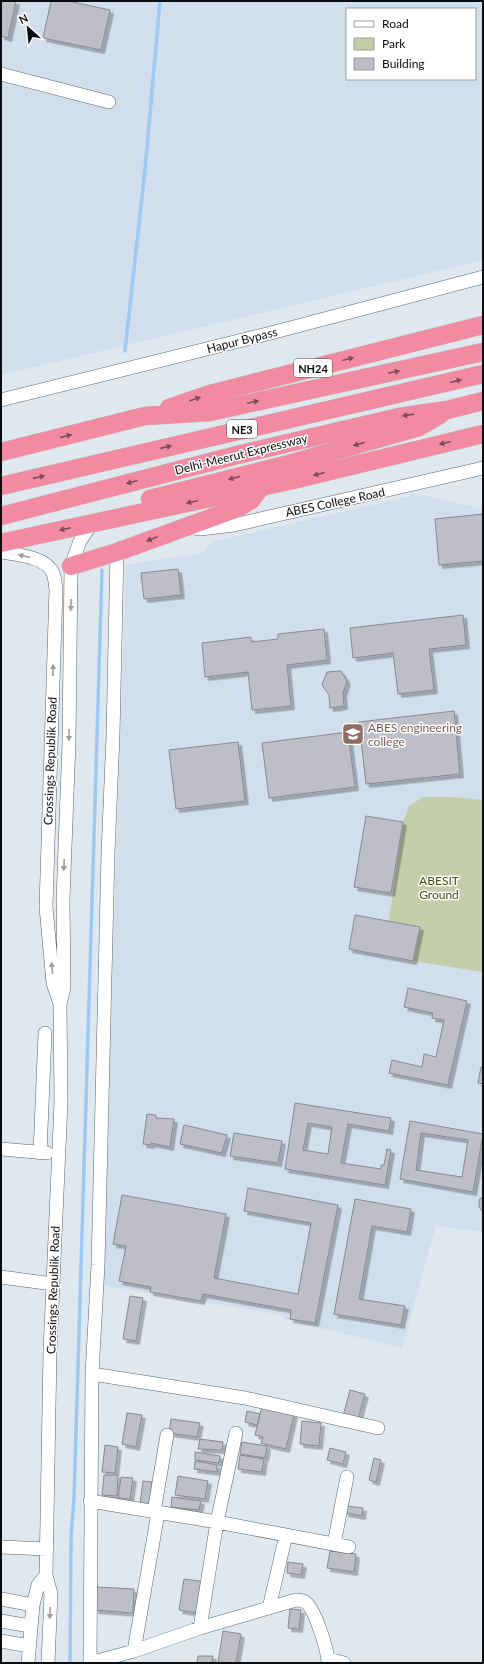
<svg xmlns="http://www.w3.org/2000/svg" width="484" height="1664" font-family="Lato,sans-serif">
<style>
.built{fill:#d1dfec;fill-rule:evenodd}
.park{fill:#c5ceaa}
.lines{fill:none;stroke-linecap:round;stroke-linejoin:round}
.stream{stroke:#9dc9f2;stroke-width:3.5}
.building{fill:#bdbec7;stroke:#888991;fill-rule:evenodd;filter:url(#shadow)}
.minor-casing{stroke:#5d636a;stroke-width:14}
.highway-casing{stroke:#c4c5c5;stroke-width:19}
.minor{stroke:#fff;stroke-width:13}
.highway{stroke:#f28aa2;stroke-width:18}
.oneway{fill:#7e4c58}
.oneway2{fill:#9d9e9f}
.labels{text-anchor:middle;dominant-baseline:central;stroke-width:3;stroke-linejoin:round;paint-order:stroke}
.shield{fill:#fff;stroke:#545657;stroke-width:1}
.shield-label{font-size:11px;font-weight:bold;fill:#0a0d0f}
.street-label{font-size:12px;fill:#0a0d0f;stroke:#fff}
.education-label{font-size:12px;fill:#785e54;stroke:#fff;text-anchor:start}
.park-label{font-size:12px;fill:#465013;stroke:#fff}
</style>
<defs>
<filter id="shadow"><feDropShadow dx="3.5" dy="3.5" stdDeviation="0" flood-color="#0004"/></filter>
</defs>
<rect width="100%" height="100%" fill="#e0e8ef"/>
<!-- built -->
<path class="built" d="M1,1H483V260L1,375ZM347,9H475V79H347Z
M410,492L483,509V1232L436,1226L402,1348L284,1319L282,1315L102,1285L126,565L203,553L209,545L216,541L410,496Z"/>
<!-- park -->
<path class="park" d="M423,797H452L483,800V972L413,961L420,927L389,921L403,822L409,806Z"/>
<g class="lines">
<!-- stream -->
<path class="stream" d="M125,351L145,170L160,1
M70,1663L71,1538L74,1498L102,570"/>
</g>
<!-- building -->
<path class="building" d="M1,1H16L8,38L1,36Z
M51,1H68L110,10L101,50L43,38Z
M483,514V561L439,565L435,519Z
M178,569L181,595L144,599L141,573Z
M463,615L466,645L429,649L434,690L398,694L393,653L353,658L350,628Z
M324,629L327,660L287,665L291,706L252,710L248,672L205,677L202,643L251,637V642L278,639V634Z
M341,671L347,681L343,693L344,706L330,708L329,695L322,685L327,672Z
M454,711L460,774L366,784L359,722Z
M348,732L355,787L269,798L262,743Z
M238,742L245,801L176,809L169,750Z
M366,816L403,822L391,893L354,887Z
M355,915L420,927L413,961L349,949Z
M408,988L467,1001L448,1085L389,1073L392,1060L422,1067L424,1054L436,1057L444,1020L432,1018L433,1013L404,1007Z
M481,1067H483V1084L478,1083Z
M295,1103L391,1118L389,1131L348,1124L341,1163L381,1169V1165H384L387,1149L391,1150L385,1185L285,1169ZM308,1123L332,1127L328,1154L303,1150Z
M147,1114L156,1115V1118L174,1119L170,1147L151,1143V1145L143,1144Z
M410,1121L483,1134L473,1192L400,1179ZM421,1133L468,1140L462,1177L416,1170Z
M184,1125L227,1135L222,1153L180,1144Z
M234,1133L282,1141L278,1163L230,1156Z
M248,1188L338,1205L315,1323L290,1319L291,1310L203,1294L201,1301L150,1292L151,1287L119,1281L126,1246L113,1244L122,1195L226,1214L214,1278L298,1294L311,1223L244,1211Z
M483,1196V1212L479,1207V1200Z
M355,1199L411,1209L407,1232L372,1226L359,1299L405,1306L401,1325L334,1314Z
M130,1296L143,1298L136,1341L123,1339Z
M350,1390L365,1394L358,1419L343,1416Z
M262,1406L294,1414L286,1449L261,1443L263,1437L255,1435Z
M247,1411L260,1414L257,1425L245,1422Z
M127,1413L142,1415L136,1447L122,1444Z
M171,1419L200,1423L197,1437L169,1433Z
M302,1421L321,1423L319,1446L300,1444Z
M200,1439L223,1442L222,1450L198,1449Z
M242,1442L267,1446L265,1458L240,1454Z
M105,1445L118,1447L115,1473L102,1472Z
M330,1448L346,1452L343,1464L327,1460Z
M195,1452L220,1456L219,1463L195,1460Z
M240,1455L264,1459L262,1472L238,1469Z
M374,1458L381,1460L376,1482L369,1480Z
M195,1461L217,1465V1472L194,1469Z
M104,1475H118L117,1496L102,1495Z
M178,1476L208,1481L205,1499L175,1495Z
M121,1477L133,1478L130,1499L118,1498Z
M143,1481L152,1482L150,1505L140,1504Z
M172,1497L201,1501L199,1510L171,1507Z
M346,1506L363,1508L362,1516L345,1513Z
M330,1551L356,1554L354,1572L327,1568Z
M288,1562L303,1564L301,1575L287,1573Z
M184,1579L207,1582L203,1614L179,1610Z
M97,1587L134,1589L133,1613L95,1610Z
M290,1609L301,1610L299,1629L288,1628Z
M223,1631L241,1634L236,1663L218,1662Z
M198,1656H213L212,1663H197Z"/>
<g class="lines">
<!-- minor casing -->
<g class="minor-casing">
<path id="minor" d="M1,74L109,102
M1,400L271,333L483,277
M189,527L200,529L234,525L483,468
M1,552C17,555 45,556 53,573C55,578 55,583 56,589L46,907L53,983L60,1004
M1,1149L47,1153
M40,1153L45,1033
M1,1277L53,1284
M92,1374L245,1398L378,1428
M90,1501L217,1522L349,1547
M154,1512L167,1435
M334,1544L347,1477
M1,1547L47,1549
M1,1599L33,1605
M269,1608L286,1535
M1,1621L30,1626
M200,1628L217,1522L236,1433
M1,1641L29,1646
M134,1651L158,1513
M328,1659L344,1663
M28,1663L33,1605L38,1585L46,1575
M48,1663L51,1594L46,1575L50,1351L61,1102L60,1005L64,987L63,900L69,742L71,566L80,541L92,523
M90,1663L92,1374L98,1265L108,853L113,736L117,552
M90,1663L134,1651L200,1628L296,1600C299,1600 302,1600 305,1602C315,1608 328,1651 328,1663"/>
</g>
<!-- highway casing -->
<g class="highway-casing">
<path id="highway" d="M169,408L210,394L483,325
M1,452L145,416L210,412L483,352
M1,486L483,374
M150,499L289,464L419,427L441,414
M1,516L241,454L399,417L447,410L483,401
M1,543L293,480L483,434
M71,566L117,552L238,508L251,500L261,487"/>
</g>
<!-- minor -->
<use href="#minor" class="minor"/>
<!-- highway -->
<use href="#highway" class="highway"/>
</g>
<!-- one-way arrows -->
<defs><path id="oneway-solid" d="M-6-.8H1V-3.2L6.5 0L1 3.2V.8H-6Z"/></defs>
<g class="oneway">
<use href="#oneway-solid" transform="translate(348 359) rotate(-14)"/>
<use href="#oneway-solid" transform="translate(394 372) rotate(-12)"/>
<use href="#oneway-solid" transform="translate(456 381) rotate(-14)"/>
<use href="#oneway-solid" transform="translate(195 399) rotate(-19)"/>
<use href="#oneway-solid" transform="translate(253 402) rotate(-12)"/>
<use href="#oneway-solid" transform="translate(408 415) rotate(172)"/>
<use href="#oneway-solid" transform="translate(66 436) rotate(-14)"/>
<use href="#oneway-solid" transform="translate(445 443) rotate(166)"/>
<use href="#oneway-solid" transform="translate(359 444) rotate(164)"/>
<use href="#oneway-solid" transform="translate(166 447) rotate(-13)"/>
<use href="#oneway-solid" transform="translate(319 474) rotate(166)"/>
<use href="#oneway-solid" transform="translate(39 477) rotate(-13)"/>
<use href="#oneway-solid" transform="translate(234 478) rotate(166)"/>
<use href="#oneway-solid" transform="translate(132 482) rotate(165)"/>
<use href="#oneway-solid" transform="translate(192 502) rotate(168)"/>
<use href="#oneway-solid" transform="translate(65 529) rotate(168)"/>
<use href="#oneway-solid" transform="translate(152 539) rotate(159)"/>
</g>
<g class="oneway2">
<use href="#oneway-solid" transform="translate(24 556) rotate(-167)"/>
<use href="#oneway-solid" transform="translate(71 605) rotate(91)"/>
<use href="#oneway-solid" transform="translate(53 670) rotate(-88)"/>
<use href="#oneway-solid" transform="translate(69 735) rotate(91)"/>
<use href="#oneway-solid" transform="translate(64 865) rotate(92)"/>
<use href="#oneway-solid" transform="translate(52 968) rotate(-95)"/>
<use href="#oneway-solid" transform="translate(50 1613) rotate(92)"/>
</g>
<!-- icons -->
<defs>
<g id="university-square" transform="scale(1.15)"><rect x="-9" y="-9" width="18" height="18" rx="4" fill="#8d6e63" stroke="#fff"/><path d="M0-5L7-2L0 1L-7-2ZM-4 1L0 2.5L4 1V4Q0 6-4 4Z" fill="#fff"/></g>
</defs>
<g fill-rule="evenodd">
<use href="#university-square" x="353" y="734"/>
</g>
<g class="labels">
<!-- shield labels -->
<g class="shield">
<rect x="294" y="359" width="38" height="18" rx="3"/>
<rect x="227" y="420" width="30" height="18" rx="3"/>
</g>
<g class="shield-label">
<text x="313" y="368">NH24</text>
<text x="242" y="429">NE3</text>
</g>
<!-- street labels -->
<g class="street-label">
<text transform="translate(242 340) rotate(-14)">Hapur Bypass</text>
<text transform="translate(241 454) rotate(-14)">Delhi-Meerut Expressway</text>
<text transform="translate(335 502) rotate(-12)">ABES College Road</text>
<text transform="translate(50 761) rotate(-88)">Crossings Republik Road</text>
<text transform="translate(53 1290) rotate(-88)">Crossings Republik Road</text>
</g>
<!-- education labels -->
<g class="education-label">
<text x="368" y="727">ABES engineering<tspan x="368" dy="14">college</tspan></text>
</g>
<!-- park labels -->
<g class="park-label">
<text x="439" y="880">ABESIT<tspan x="439" dy="14">Ground</tspan></text>
</g>
</g>
<!-- border -->
<rect width="484" height="1664" fill="none" stroke="#0a0d0f" stroke-width="4"/>
<!-- legend -->
<rect x="346" y="8" width="130" height="72" fill="#ffffff" stroke="#9d9e9f"/>
<rect x="354" y="21" width="20" height="6" fill="#ffffff" stroke="#9d9e9f"/>
<text x="382" y="28" font-size="12" fill="#0a0d0f">Road</text>
<rect x="354" y="38" width="20" height="12" fill="#c5ceaa" stroke="#9d9e9f"/>
<text x="382" y="48" font-size="12" fill="#0a0d0f">Park</text>
<rect x="354" y="58" width="20" height="12" fill="#bdbec7" stroke="#9d9e9f"/>
<text x="382" y="68" font-size="12" fill="#0a0d0f">Building</text>
<!-- north arrow -->
<g transform="translate(28 28) rotate(333)" stroke="#ffffff" stroke-width="3" paint-order="stroke">
<path d="M0-3L7 15L0 10L-7 15Z" fill="#0a0d0f"/>
<text y="-6" font-size="11" font-weight="bold" text-anchor="middle" fill="#0a0d0f">N</text>
</g>
</svg>
